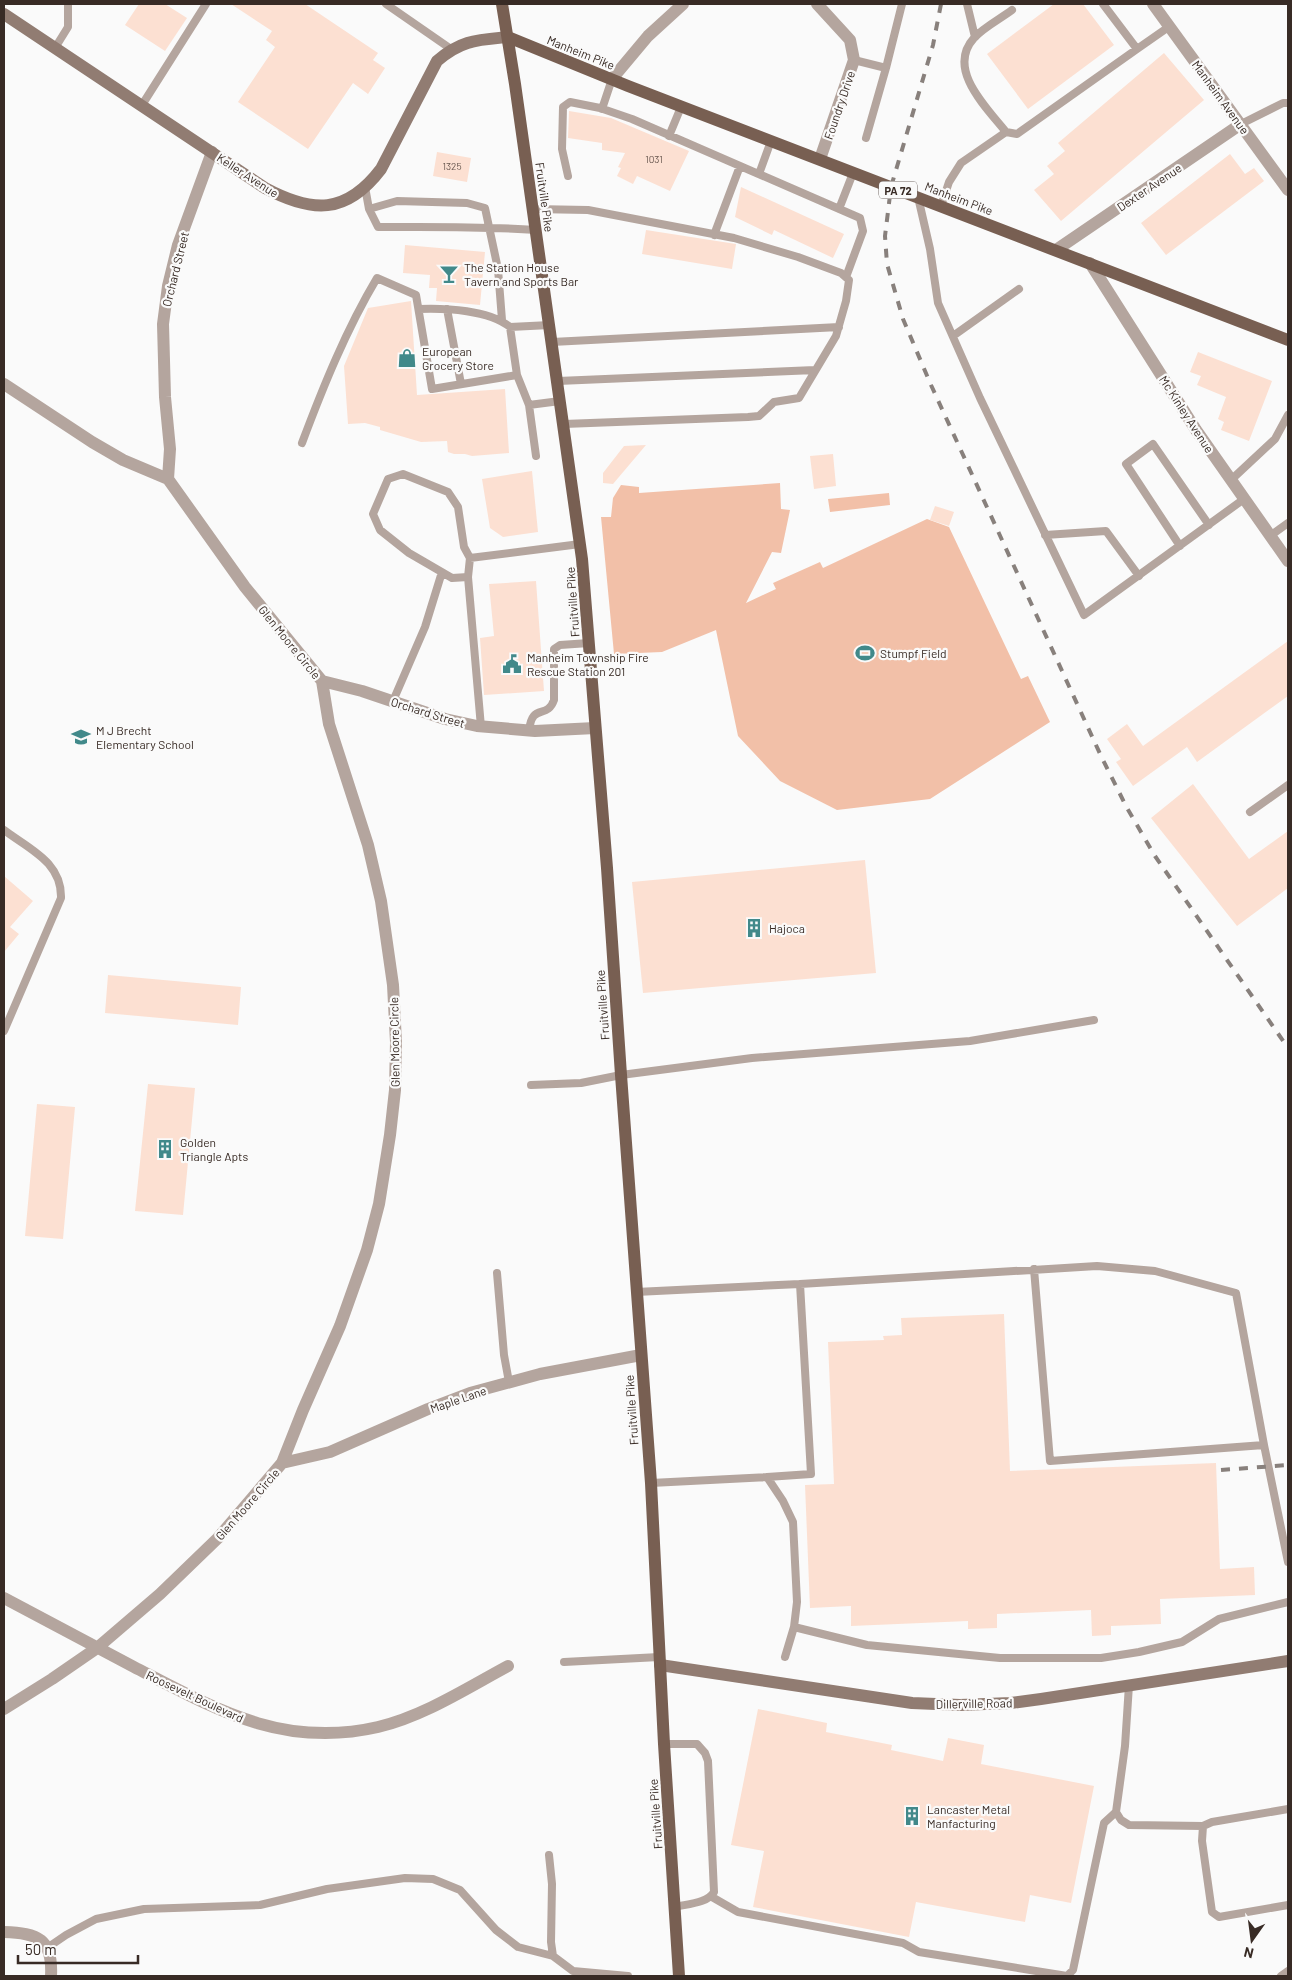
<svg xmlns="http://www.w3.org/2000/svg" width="1292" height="1980" font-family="Barlow,sans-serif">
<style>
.green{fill:#f2c0a8}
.building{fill:#fce0d2}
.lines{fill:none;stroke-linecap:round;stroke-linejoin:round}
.lane{stroke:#b4a59e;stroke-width:8}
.street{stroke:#b4a59e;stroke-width:12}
.secondary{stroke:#917c72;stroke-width:12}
.primary{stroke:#785f52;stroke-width:12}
.rail{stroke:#88807c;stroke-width:4;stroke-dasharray:9 9;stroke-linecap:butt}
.labels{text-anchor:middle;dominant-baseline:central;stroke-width:4.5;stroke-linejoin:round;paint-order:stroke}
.number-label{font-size:10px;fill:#695850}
.shield{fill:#fafafa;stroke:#726965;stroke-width:1}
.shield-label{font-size:11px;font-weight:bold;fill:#382b25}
.street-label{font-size:12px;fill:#382b25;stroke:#fafafa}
.poi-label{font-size:12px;fill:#382b25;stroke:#fafafa;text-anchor:start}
</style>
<rect width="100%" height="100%" fill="#fafafa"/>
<!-- green -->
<path class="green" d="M780,483L781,509L790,510L781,553L772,552L746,603L776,589L773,583L820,562L823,568L927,519L949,527L1021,679L1028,676L1050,722L930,799L837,810L780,781L738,736L716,630L662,652L614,654L601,517H611L613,498L621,485L639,487V493Z
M889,493L890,505L830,512L828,499Z"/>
<!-- building -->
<path class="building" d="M139,4H165L187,18L165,51L125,25Z
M231,4H305L378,53L373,60L385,68L368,94L353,83L308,149L238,102L275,47L266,40L272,31Z
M1054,4H1083L1114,45L1028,109L987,54Z
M1164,53L1204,100L1061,221L1034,190L1054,174L1047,166L1065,151L1058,143Z
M569,111L611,118L689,151L670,191L637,176L633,184L617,176L621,168L618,167L625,153L602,150V143L568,138Z
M437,152L471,158L467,182L433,176Z
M1230,154L1245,174L1254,168L1264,181L1166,255L1141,223Z
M741,187L844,234L833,258L774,230L772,235L735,217Z
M646,230L736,244L732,269L642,254Z
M405,245L485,252L480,305L436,301L437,288H429L430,275L403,273Z
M411,301L417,395L505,389L509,453L472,456L465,454H454L448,452L447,441L421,442L380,430V427L365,423L348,424L344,366L368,308Z
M1198,352L1272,381L1249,441L1221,430L1224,422L1218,419L1226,397L1197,385L1201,376L1190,372Z
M646,445L613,484L603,483V473L624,446Z
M833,454L836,486L814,489L810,456Z
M532,471L538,532L503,537L490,528L482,479Z
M935,506L954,512L949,526L930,520Z
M536,581L544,691L484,695L480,638L494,636L489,584Z
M1288,641V696L1197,762L1187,747L1133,786L1116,762L1121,759L1107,739L1127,724L1143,746Z
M1193,784L1249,859L1288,831V888L1237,926L1151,818Z
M865,860L876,973L643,993L632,882Z
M4,876L33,901L10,927L19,934L4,952Z
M108,975L241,987L238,1025L105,1013Z
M148,1084L195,1088L183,1215L135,1211Z
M37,1104L75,1107L63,1239L25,1236Z
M1004,1314L1010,1471L1216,1463L1220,1569L1254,1567L1255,1595L1160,1599L1161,1624L1111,1626V1635L1092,1636L1091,1610L997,1614V1628L968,1629V1621L851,1626V1606L810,1608L805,1485L834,1484L828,1342L884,1340L883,1336L902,1335L901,1318Z
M758,1709L827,1723L826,1732L892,1745L891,1750L943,1761L948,1738L984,1745L981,1764L1094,1786L1071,1903L1030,1895L1025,1922L916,1902L909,1937L753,1907L764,1851L731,1845Z"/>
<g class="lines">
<!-- lane -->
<path class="lane" d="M386,4L451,49
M967,4L975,37
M1103,4L1137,49L1170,26
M55,48L68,27V4
M854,60L886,68L866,138
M886,68L902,4
M142,105L206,4
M602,109L612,79
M1241,124L1283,103H1288
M1006,132L1017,134L1137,49
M669,136L681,107
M759,174L771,141
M568,176L562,149L563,107L570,102L600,108L632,119L860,218L863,231L846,277
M365,187L369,209L378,227C430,227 483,226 536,230
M918,197L930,249L938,303L980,398L1084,615L1244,499
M941,206L949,182L961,163L1006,132C986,107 946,69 974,38C984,27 1000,19 1012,10
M369,209L397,201L467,203L485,208L498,269L502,320
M533,209L588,210L734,238L798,257L841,273L849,280L846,301L836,336L799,398L774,402L759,416L748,417L564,424
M839,209L853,173
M714,235L740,166
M419,309C446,308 489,310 510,327L517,375L529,405L536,456
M447,309L461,384
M510,327L550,325
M953,336L1019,289
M552,342L839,327
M558,381L815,370
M529,405L560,401
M302,443C323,387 346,330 377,278L416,295L432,389L517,375
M1231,480L1275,439L1288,415
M1045,535L1106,531L1139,576
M1270,536L1288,523
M1180,546L1126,464L1153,444L1209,525
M470,558L468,577L452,578L409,553L380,530L373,514L388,479L403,474L448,492L458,507L464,547L470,558L580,544
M468,577L481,727
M393,701L425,627L442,572
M529,731C532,702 547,720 554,700V649L560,645L589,643
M1250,812L1288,785
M4,830C29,849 62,862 61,898L4,1031
M531,1085L581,1083L621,1075L752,1058L970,1041L1094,1020
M497,1273L504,1355L509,1382
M800,1284L1097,1266L1155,1271L1236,1293L1264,1445L1050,1461L1034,1269
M636,1292L800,1284L811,1474L767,1477
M1264,1445L1288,1562
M651,1483L767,1477L783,1501L793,1522L797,1602L794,1627
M785,1657L794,1627L867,1645L1000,1658H1101L1139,1652L1182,1642L1219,1619L1288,1602
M564,1662L659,1657
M1129,1685L1125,1746L1116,1812L1121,1820L1129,1825L1203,1826
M664,1744H697L705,1753L708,1761L714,1892C708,1903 687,1904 675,1907
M1288,1809L1212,1822L1203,1826L1202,1841L1212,1912L1219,1917L1288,1905
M549,1855L552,1884L551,1942L553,1956L573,1971L628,1976
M712,1897L738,1912L903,1943L919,1952L1067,1976L1073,1970L1104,1823L1116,1812
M47,1948L66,1935L96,1919L144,1909L260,1905L327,1889L405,1878L433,1879L460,1890L496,1930L518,1947L553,1956
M1281,1976L1288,1971"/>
<!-- street -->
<path class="street" d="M817,4L850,40L854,60L820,159
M1153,4L1288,190
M612,79L648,36L683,4
M1056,250L1241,124
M1090,263L1196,430L1288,561
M4,384L92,442L123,460L168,479L245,587L322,681L329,724L368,845L381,901L393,985L396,1042L395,1090L390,1135L379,1204L367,1250L340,1326L303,1410L282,1463L218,1538L160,1594L97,1648L52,1679L4,1709
M168,479L170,449L165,397L163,324L168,286L178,245L212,152
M322,681L362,691L445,719L477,726L535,731L595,728
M282,1463L330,1452L428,1409L470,1393L540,1374L641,1355
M4,1598C47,1621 91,1644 134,1667C215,1709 283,1749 378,1727C424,1716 467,1688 508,1666
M4,1932C38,1933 53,1939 51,1976"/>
<!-- secondary -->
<path class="secondary" d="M4,14L265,188C312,213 346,215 381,169L437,61C461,40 477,40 508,37
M660,1665L912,1703L960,1705L1011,1703L1041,1699L1288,1661"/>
<!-- primary -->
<path class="primary" d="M502,4L515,84L582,559L607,868L621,1075L651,1483L664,1744L679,1976
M508,37L628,86L1288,340"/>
<!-- rail -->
<path class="rail" d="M941,4L933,45L891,187L885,236L887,264L903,319L931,385L1101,756L1127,808L1155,856L1288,1048
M1221,1470L1288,1465"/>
</g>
<!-- icons -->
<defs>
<g id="bar-bare" transform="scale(1.5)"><path d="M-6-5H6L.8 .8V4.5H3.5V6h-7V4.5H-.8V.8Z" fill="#41898a" stroke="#fafafa" stroke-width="2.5" paint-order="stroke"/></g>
<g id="shop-bare" transform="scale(1.5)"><path d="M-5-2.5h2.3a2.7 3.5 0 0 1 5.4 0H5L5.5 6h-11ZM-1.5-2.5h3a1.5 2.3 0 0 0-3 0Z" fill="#41898a" stroke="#fafafa" stroke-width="2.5" paint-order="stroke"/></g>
<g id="stadium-bare" transform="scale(1.5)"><path d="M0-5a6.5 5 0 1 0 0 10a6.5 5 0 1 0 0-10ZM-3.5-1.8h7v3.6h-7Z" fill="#41898a" stroke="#fafafa" stroke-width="2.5" paint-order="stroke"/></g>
<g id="civic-bare" transform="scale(1.5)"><path d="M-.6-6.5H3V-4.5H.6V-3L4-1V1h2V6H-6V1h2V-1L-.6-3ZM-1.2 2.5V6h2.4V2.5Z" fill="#41898a" stroke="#fafafa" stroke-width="2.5" paint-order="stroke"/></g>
<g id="school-bare" transform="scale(1.5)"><path d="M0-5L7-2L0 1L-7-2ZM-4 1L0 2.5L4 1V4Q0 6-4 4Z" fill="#41898a" stroke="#fafafa" stroke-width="2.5" paint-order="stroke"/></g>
<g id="building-bare" transform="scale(1.5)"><path d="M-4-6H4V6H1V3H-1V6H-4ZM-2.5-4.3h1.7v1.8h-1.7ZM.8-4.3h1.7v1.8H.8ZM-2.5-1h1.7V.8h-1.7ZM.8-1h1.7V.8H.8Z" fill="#41898a" stroke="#fafafa" stroke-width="2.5" paint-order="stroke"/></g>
</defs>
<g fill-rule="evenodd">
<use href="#bar-bare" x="449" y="274"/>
<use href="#shop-bare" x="407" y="358"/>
<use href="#stadium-bare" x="865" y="653"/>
<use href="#civic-bare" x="512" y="664"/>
<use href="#school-bare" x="81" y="737"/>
<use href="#building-bare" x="754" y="928"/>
<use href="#building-bare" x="165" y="1149"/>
<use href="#building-bare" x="912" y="1816"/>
</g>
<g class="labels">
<!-- number labels -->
<g class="number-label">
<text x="654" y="159">1031</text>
<text x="452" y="166">1325</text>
</g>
<!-- shield labels -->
<rect class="shield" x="879" y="181.5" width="38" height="17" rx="4"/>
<g class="shield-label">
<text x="898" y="190">PA 72</text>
</g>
<!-- street labels -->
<g class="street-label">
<text transform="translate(581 52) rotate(22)">Manheim Pike</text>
<text transform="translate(1221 97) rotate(54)">Manheim Avenue</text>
<text transform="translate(839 105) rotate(-71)">Foundry Drive</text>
<text transform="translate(248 175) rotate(33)">Keller Avenue</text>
<text transform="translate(1149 187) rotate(-34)">Dexter Avenue</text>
<text transform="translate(545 197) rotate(82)">Fruitville Pike</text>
<text transform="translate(959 198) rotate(21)">Manheim Pike</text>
<text transform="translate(175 269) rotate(-76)">Orchard Street</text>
<text transform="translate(1187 414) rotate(57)">Mc Kinley Avenue</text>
<text transform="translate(572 602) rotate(-94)">Fruitville Pike</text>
<text transform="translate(290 642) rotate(51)">Glen Moore Circle</text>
<text transform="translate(428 712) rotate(17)">Orchard Street</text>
<text transform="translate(602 1005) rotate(-94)">Fruitville Pike</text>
<text transform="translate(394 1042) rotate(-91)">Glen Moore Circle</text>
<text transform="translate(458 1399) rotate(-19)">Maple Lane</text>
<text transform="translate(631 1410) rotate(-94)">Fruitville Pike</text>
<text transform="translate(247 1504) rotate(-49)">Glen Moore Circle</text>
<text transform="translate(195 1696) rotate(25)">Roosevelt Boulevard</text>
<text transform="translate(974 1703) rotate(-1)">Dillerville Road</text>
<text transform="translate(655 1814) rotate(-94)">Fruitville Pike</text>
</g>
<!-- poi labels -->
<g class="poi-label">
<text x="464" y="267">The Station House<tspan x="464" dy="14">Tavern and Sports Bar</tspan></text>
<text x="422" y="351">European<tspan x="422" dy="14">Grocery Store</tspan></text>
<text x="880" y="653">Stumpf Field</text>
<text x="527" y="657">Manheim Township Fire<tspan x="527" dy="14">Rescue Station 201</tspan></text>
<text x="96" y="730">M J Brecht<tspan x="96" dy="14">Elementary School</tspan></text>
<text x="769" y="928">Hajoca</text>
<text x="180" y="1142">Golden<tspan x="180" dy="14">Triangle Apts</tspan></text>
<text x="927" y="1809">Lancaster Metal<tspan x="927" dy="14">Manfacturing</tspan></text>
</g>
</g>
<!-- border -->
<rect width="1292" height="1980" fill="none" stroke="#382b25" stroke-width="10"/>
<!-- north arrow -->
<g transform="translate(1252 1940) rotate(194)" stroke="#fafafa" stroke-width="4" paint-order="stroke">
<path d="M0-4L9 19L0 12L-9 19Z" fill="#382b25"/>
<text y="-8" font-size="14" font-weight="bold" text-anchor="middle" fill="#382b25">N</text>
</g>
<!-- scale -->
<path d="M18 1955v8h120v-8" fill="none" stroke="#382b25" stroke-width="2.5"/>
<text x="25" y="1955" font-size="15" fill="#382b25" stroke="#fafafa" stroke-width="4" paint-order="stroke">50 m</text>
</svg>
